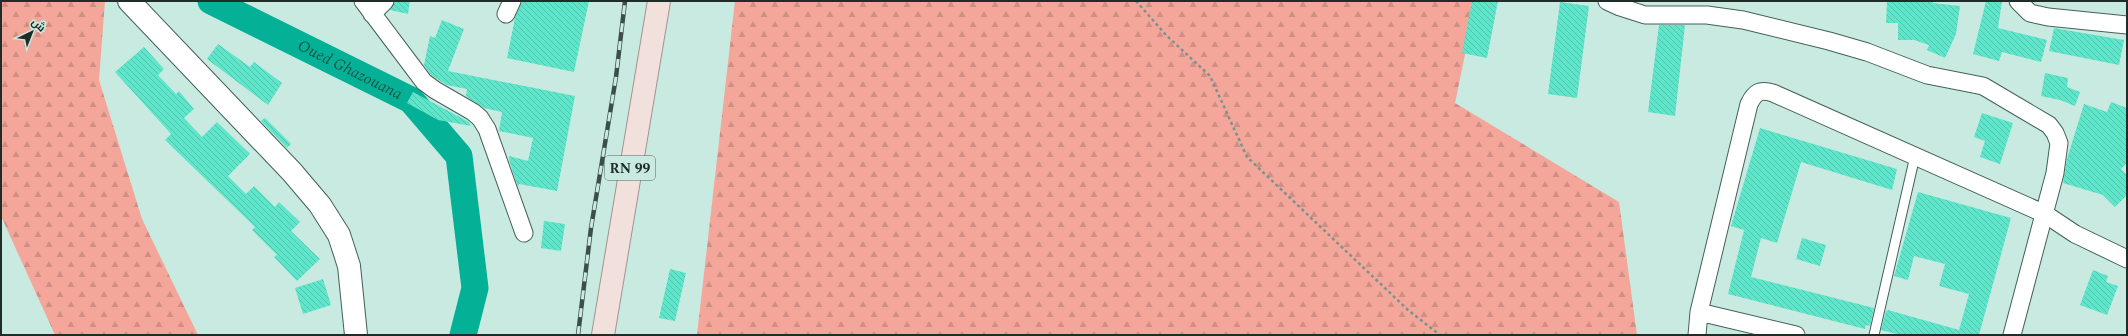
<svg xmlns="http://www.w3.org/2000/svg" width="2128" height="336" font-family="Spectral,Cairo,serif">
<style>
.forest{fill:url(#forest-firs)}
.lines{fill:none;stroke-linecap:round;stroke-linejoin:round}
.river{stroke:#04b096;stroke-width:27}
.building{fill:url(#building-back-hatch)}
.service-casing{stroke:#436159;stroke-width:11}
.minor-casing{stroke:#436159;stroke-width:19}
.secondary-casing{stroke:#436159;stroke-width:24}
.primary-casing{stroke:#a3948f;stroke-width:24}
.path{stroke:#7a938c;stroke-width:2.5;stroke-dasharray:3 3;stroke-linecap:butt}
.service{stroke:#fff;stroke-width:9}
.minor{stroke:#fff;stroke-width:17}
.secondary{stroke:#fff;stroke-width:22}
.primary{stroke:#f2e0dd;stroke-width:22}
.rail-casing{stroke:#3d4e49;stroke-width:4.5}
.rail{stroke:#c8eae1;stroke-width:3;stroke-dasharray:9;stroke-linecap:butt}
.labels{text-anchor:middle;dominant-baseline:central;stroke-width:4;stroke-linejoin:round;paint-order:stroke}
.shield{fill:#c8eae1;stroke:#526560;stroke-width:1}
.shield-label{font-size:14px;font-weight:bold;fill:#1f2c28}
.water-label{font-size:16px;font-style:italic;fill:#1c5549;stroke:#c8eae1}
</style>
<defs>
<pattern id="forest-firs" width="22" height="20" patternUnits="userSpaceOnUse"><rect width="22" height="20" fill="#f3a699"/><path d="M5 1l3.5 6h-7zM16 11l3.5 6h-7z" fill="#d08f84"/></pattern>
<pattern id="building-back-hatch" width="6" height="6" patternUnits="userSpaceOnUse"><rect width="6" height="6" fill="#5fe6ca"/><path d="M-1 5l2 2M0 0l6 6M5-1l2 2" fill="none" stroke="#52c5ae"/></pattern>
</defs>
<rect width="100%" height="100%" fill="#c8eae1"/>
<!-- forest -->
<path class="forest" d="M1,1H105L99,80L142,219L198,335H55L1,216Z
M735,1H1476L1455,103L1619,202L1637,335H697Z"/>
<g class="lines">
<!-- river -->
<path class="river" id="s1" d="M211,1L411,100L459,156L475,288L463,335"/>
</g>
<!-- building -->
<path class="building" d="M395,1H410L408,14L390,10Z
M522,1H589L574,72L507,58L515,18Z
M1472,1H1498L1487,58L1462,53Z
M1887,1H1933V3L1960,6L1956,34L1945,58L1927,50L1929,45L1914,40H1898V23H1886Z
M1986,1H2002L1998,28L2047,40L2041,62L2002,52L1999,61L1973,54Z
M1560,2L1589,6L1577,98L1548,94Z
M442,20L464,29L448,71L575,96L557,191L519,184L518,187L509,160V156L528,161L533,138L499,131L502,112L484,108L466,96L467,89L447,85L431,75L424,65L430,36L435,38Z
M1659,25H1685L1675,116L1648,112Z
M2054,28L2124,40L2119,65L2049,51Z
M218,44L250,67L254,62L282,83L268,105L207,59Z
M144,47L164,69L158,75L176,94L179,91L194,109L184,118L202,137L217,122L250,154L228,176L246,194L254,186L275,207L279,202L300,222L291,231L320,259L297,281L274,257L277,255L252,230L255,227L165,140L171,134L115,72Z
M2045,73L2068,78L2067,87L2080,92L2075,106L2060,100L2041,96Z
M413,92L469,122L471,126L438,120L407,103Z
M2111,102L2127,108V163L2121,169L2127,175V195L2115,207L2103,195L2063,183L2067,159L2084,104L2107,112Z
M1982,113L2013,123L2000,164L1980,157L1985,141L1974,137Z
M265,118L291,144L287,148L261,121Z
M1760,128L1897,169L1892,190L1801,162L1777,243L1761,238L1751,277L1874,308L1870,326L1866,325L1865,329L1728,294L1744,230L1731,226Z
M1918,192L2011,218L1979,335H1901L1881,330L1886,311L1888,310L1959,330L1969,294L1939,286L1945,264L1914,256L1908,280L1894,276Z
M544,221L565,224L561,251L541,248Z
M1802,238L1826,245L1820,266L1796,259Z
M670,269L686,273L675,321L659,318Z
M2093,270L2108,276L2106,282L2118,286L2107,315L2080,305Z
M323,279L331,305L303,314L295,288Z"/>
<g class="lines">
<!-- service casing -->
<g class="service-casing">
<path id="service" d="M1874,335L1915,156"/>
</g>
<!-- minor casing -->
<g class="minor-casing">
<path id="minor" d="M363,1L424,82L435,90L473,112L480,118L487,129L524,233
M1607,1L1620,7L1645,15H1707L1743,20L1829,41L1867,52L1927,75L1983,86L2049,125L2055,133L2059,143L2055,173L2012,335
M2018,1L2030,13L2048,17L2127,25
M372,14L385,1
M506,14L512,1
M1699,312L1796,335
M1697,335L1699,312L1749,104C1755,92 1760,89 1773,93L2045,214L2075,234L2127,259"/>
</g>
<!-- secondary casing -->
<g class="secondary-casing">
<path id="secondary" d="M129,1L292,172L320,205L339,235L349,266L356,335"/>
</g>
<!-- primary casing -->
<g class="primary-casing">
<path id="primary" d="M603,335L659,1"/>
</g>
<!-- path -->
<path class="path" d="M1136,1L1166,35L1210,76L1247,157L1408,310L1440,335"/>
<!-- service -->
<use href="#service" class="service"/>
<!-- minor -->
<use href="#minor" class="minor"/>
<!-- secondary -->
<use href="#secondary" class="secondary"/>
<!-- primary -->
<use href="#primary" class="primary"/>
<!-- rail casing -->
<g class="rail-casing">
<path id="rail" d="M578,335L591,228L616,77L625,1"/>
</g>
<!-- rail -->
<use href="#rail" class="rail"/>
</g>
<g class="labels">
<!-- shield labels -->
<rect class="shield" x="605" y="156" width="50" height="24" rx="3"/>
<g class="shield-label">
<text x="630" y="168">RN 99</text>
</g>
<!-- water labels -->
<g class="water-label">
<text stroke="none"><textPath href="#s1" startOffset="155">Oued Ghazouana</textPath></text>
</g>
</g>
<!-- border -->
<rect width="2128" height="336" fill="none" stroke="#1f2c28" stroke-width="4"/>
<!-- north arrow -->
<g transform="translate(32 32) rotate(43)" stroke="#c8eae1" stroke-width="3" paint-order="stroke">
<path d="M0-3L7 15L0 10L-7 15Z" fill="#1f2c28"/>
<text y="-6" font-size="11" font-weight="bold" text-anchor="middle" fill="#1f2c28">ش</text>
</g>
</svg>
